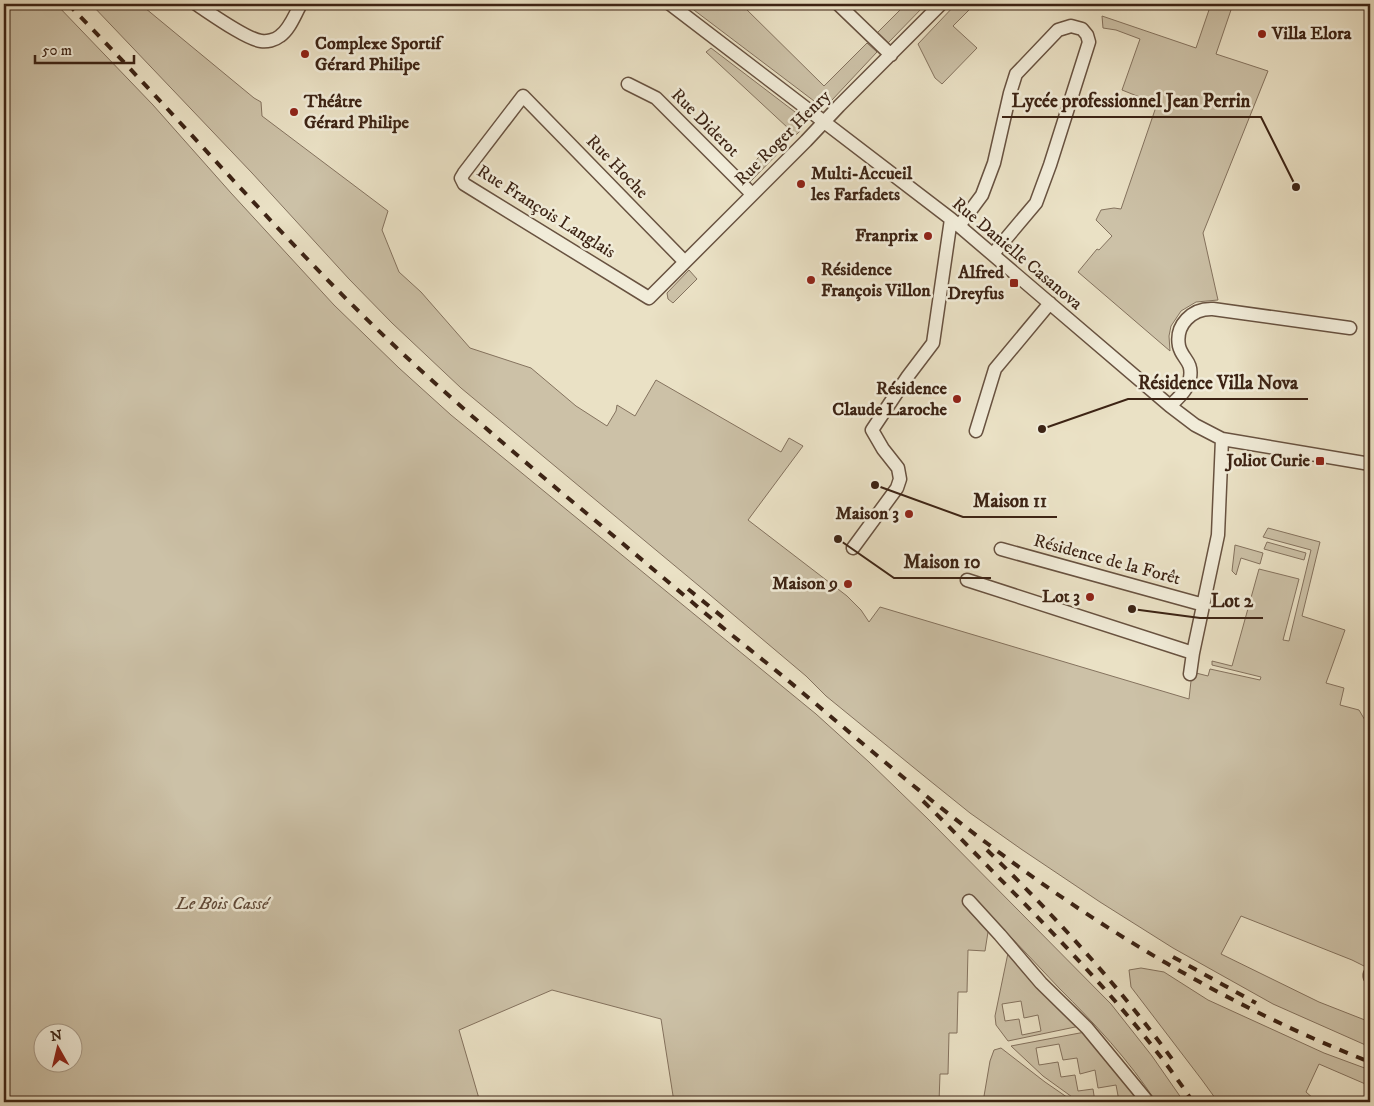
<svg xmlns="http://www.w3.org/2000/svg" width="1374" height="1106" font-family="'IM FELL DW Pica',serif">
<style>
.green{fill:#ccc1a7;stroke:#84725e;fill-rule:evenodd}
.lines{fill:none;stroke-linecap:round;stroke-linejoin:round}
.minor-casing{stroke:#685240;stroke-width:15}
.minor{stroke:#f1ecd9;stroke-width:12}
.rail{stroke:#3c2314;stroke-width:4;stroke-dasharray:9 9;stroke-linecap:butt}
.poi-dot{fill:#8f2418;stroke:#f1ecd9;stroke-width:2}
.labels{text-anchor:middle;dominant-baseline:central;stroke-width:5;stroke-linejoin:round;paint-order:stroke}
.poi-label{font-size:18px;font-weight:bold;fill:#3c2314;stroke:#f1ecd9;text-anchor:end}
.street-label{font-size:18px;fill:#3c2314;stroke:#f1ecd9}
.park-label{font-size:18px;font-style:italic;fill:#604a39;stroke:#f1ecd9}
.leader{fill:none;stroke:#3c2314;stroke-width:2}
.callout-dot{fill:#3c2314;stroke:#f1ecd9;stroke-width:2}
.callout-label{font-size:19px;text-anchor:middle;font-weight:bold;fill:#3c2314;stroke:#f1ecd9;stroke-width:5;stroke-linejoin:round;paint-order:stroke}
</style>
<rect width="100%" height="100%" fill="#eae1c5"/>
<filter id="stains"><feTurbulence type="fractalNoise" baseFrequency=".004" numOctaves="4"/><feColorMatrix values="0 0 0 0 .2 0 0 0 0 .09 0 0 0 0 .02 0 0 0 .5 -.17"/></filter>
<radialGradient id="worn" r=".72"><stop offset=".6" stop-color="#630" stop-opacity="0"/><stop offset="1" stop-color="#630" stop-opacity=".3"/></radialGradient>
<!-- green -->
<path class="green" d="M4,4H56L153,105L231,193L334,305L399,368L451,415L816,714L869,762L928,819L1111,1004L1152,1056L1184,1102H1156C1129,1060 1095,1024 1059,988C1032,959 1004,930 977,901L967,909L988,932L985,951L968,950L967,992H958L957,1033H949L948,1074H940L939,1102H674L661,1019L552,990L459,1030L480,1102H4ZM42,1034H72V1064H42Z
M91,4H144L145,8L254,98L261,102L262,116L388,211L382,230L399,272L421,292L470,348L531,368L576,406L607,426L616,411L617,405L635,416L656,380L781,452L789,438L803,446L748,520L847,596L861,610L869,622L880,607L1189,699L1192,672L1208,676L1210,669L1260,680L1261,677L1212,665V661L1232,666L1259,569L1299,579L1283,640L1289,641L1311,550L1263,537L1268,528L1320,542L1302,616L1345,630L1326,683L1344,688L1340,705L1359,710L1369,727L1370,969L1352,960L1241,916L1221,954L1319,1002L1370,1022V1047L1273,1004L1173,948L1100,902L1021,849L970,813L929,780L826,696L806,676L710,595L461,388L392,323L349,279L252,173Z
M686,4H741L824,86L867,43L877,52L832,100L827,104H818Z
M906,4H926L888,43L877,33Z
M956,4H975L953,26L977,48L942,84L935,78L918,44Z
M1211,4H1233L1216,54L1268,71L1203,233L1218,300L1196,302L1181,311L1171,326L1169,336L1170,351L1078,272L1097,249L1099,250L1112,236L1096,220L1101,210L1114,208L1121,209L1157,104L1122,90L1140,39L1116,30L1103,28L1102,16L1196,48Z
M711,48L799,115L802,120L803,128C797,135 789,140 782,146L783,148L750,182L746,178L744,172L788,128L706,52Z
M689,270L697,279L673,303L668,299L667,293Z
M1267,542L1306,553L1304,560L1264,549Z
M1235,545L1263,553L1260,564L1241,558L1236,575L1232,571Z
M1008,953L1080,1026L1008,1041L996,1025L995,1016ZM1021,1001L1024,1018L1038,1015L1041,1031L1022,1035L1019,1019L1005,1021L1002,1004Z
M1141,968L1164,972L1208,1000L1324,1053L1370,1070V1086L1319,1064L1306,1092L1314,1099L1313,1102H1218L1202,1080L1131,987L1129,970Z
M1085,1032L1140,1100L1137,1102H1113L1119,1101L1116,1085L1098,1088L1095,1070L1080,1074L1077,1058L1063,1060L1059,1044L1036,1048L1039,1065L1058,1062L1061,1077L1075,1075L1078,1091L1093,1089L1095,1102H1079L1043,1076L1011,1046Z
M1001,1048L1045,1082L1074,1102H983L990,1061L994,1050Z"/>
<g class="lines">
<!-- minor casing -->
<g class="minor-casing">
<path id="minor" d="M196,4C210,13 246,39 261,41C267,42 275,40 280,36C290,29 295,14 301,4
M670,4L951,219L1170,406L1195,425L1222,439L1370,464
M838,4L891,55
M628,84L656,98L752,194
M959,226L982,195L994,163L1010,93L1016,74L1058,30L1071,26L1082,29L1087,35L1089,42L1050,165L1036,203L993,254
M685,262L523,96L464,173L461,178L464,184L649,298L806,141L839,106L941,4
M1170,406C1178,398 1188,390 1190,378C1193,361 1182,359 1179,346C1175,325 1192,308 1213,309L1350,328
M976,431L995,369L1050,303
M853,548L897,488L900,479L898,468L883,449L872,430L908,376L933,343L951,219
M1001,549L1204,605
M967,580L1193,653L1218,535L1222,439
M1190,674L1193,653
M969,901L1000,935L1041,983L1087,1028L1148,1102
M1370,974V977"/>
</g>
<!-- minor -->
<use href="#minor" class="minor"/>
<!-- rail -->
<path class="rail" d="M68,4C185,123 292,252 415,365C463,409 512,451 562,493C608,531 653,569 699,608C731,635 765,661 797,688C860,741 922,795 988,844C1104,932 1234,1009 1370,1062
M688,589L725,619
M923,801C956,833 987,866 1019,898C1082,963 1143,1027 1193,1102
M987,850C1055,916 1119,986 1175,1063
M1173,957L1256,1003"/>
</g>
<!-- markers -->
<g class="poi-dot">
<circle cx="1262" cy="34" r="5"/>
<circle cx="305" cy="54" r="5"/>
<circle cx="294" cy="112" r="5"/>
<circle cx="801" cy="184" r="5"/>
<circle cx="928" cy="236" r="5"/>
<circle cx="811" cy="280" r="5"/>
<rect x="1009" y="278" width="10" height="10" rx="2.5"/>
<circle cx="957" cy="399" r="5"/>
<rect x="1315" y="456" width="10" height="10" rx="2.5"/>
<circle cx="909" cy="514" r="5"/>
<circle cx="848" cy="584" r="5"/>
<circle cx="1090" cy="597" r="5"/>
</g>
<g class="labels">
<!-- poi labels -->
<g class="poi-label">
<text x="1272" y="34" text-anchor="start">Villa Elora</text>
<text x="315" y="44" text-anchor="start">Complexe Sportif<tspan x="315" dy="21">Gérard Philipe</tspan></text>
<text x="304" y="102" text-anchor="start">Théâtre<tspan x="304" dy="21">Gérard Philipe</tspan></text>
<text x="811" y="174" text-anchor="start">Multi-Accueil<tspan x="811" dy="21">les Farfadets</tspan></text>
<text x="918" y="236">Franprix</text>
<text x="821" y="270" text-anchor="start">Résidence<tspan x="821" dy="21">François Villon</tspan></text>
<text x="1004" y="273">Alfred<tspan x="1004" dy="21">Dreyfus</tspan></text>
<text x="947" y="389">Résidence<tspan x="947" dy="21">Claude Laroche</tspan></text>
<text x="1310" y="461">Joliot Curie</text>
<text x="899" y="514">Maison 3</text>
<text x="838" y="584">Maison 9</text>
<text x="1080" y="597">Lot 3</text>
</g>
<!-- street labels -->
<g class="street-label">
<text transform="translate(705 123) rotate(45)">Rue Diderot</text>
<text transform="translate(783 138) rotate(-45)">Rue Roger Henry</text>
<text transform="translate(617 167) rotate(46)">Rue Hoche</text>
<text transform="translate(546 212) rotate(32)">Rue François Langlais</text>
<text transform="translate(1017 254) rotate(40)">Rue Danielle Casanova</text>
<text transform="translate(1107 560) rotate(15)">Résidence de la Forêt</text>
</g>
<!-- park labels -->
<g class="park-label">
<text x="222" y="904">Le Bois Cassé</text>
</g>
</g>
<!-- callouts -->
<path class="leader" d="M1296 187L1261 117H1002M1042 429L1128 399H1308M875 485L963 517H1057M838 539L894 578H991M1132 609L1200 618H1263"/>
<g class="callout-dot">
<circle cx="1296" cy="187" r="5"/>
<circle cx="1042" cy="429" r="5"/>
<circle cx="875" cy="485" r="5"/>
<circle cx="838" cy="539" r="5"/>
<circle cx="1132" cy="609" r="5"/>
</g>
<g class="callout-label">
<text x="1131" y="107">Lycée professionnel Jean Perrin</text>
<text x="1218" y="389">Résidence Villa Nova</text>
<text x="1010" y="507">Maison 11</text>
<text x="942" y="568">Maison 10</text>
<text x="1232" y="607">Lot 2</text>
</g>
<!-- margin -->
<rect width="1374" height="1106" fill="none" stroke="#eae1c5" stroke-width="20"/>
<rect x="5" y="5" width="1364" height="1096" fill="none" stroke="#3c2314" stroke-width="2.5"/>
<rect x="10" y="10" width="1354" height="1086" fill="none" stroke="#3c2314"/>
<!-- north arrow -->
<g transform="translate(58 1048) rotate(352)"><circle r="24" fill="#f1ecd9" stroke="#a99c8a"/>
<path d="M0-4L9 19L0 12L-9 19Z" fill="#8f2418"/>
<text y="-8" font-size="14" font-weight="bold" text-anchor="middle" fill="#3c2314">N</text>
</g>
<!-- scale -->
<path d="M35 55v8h99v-8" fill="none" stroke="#3c2314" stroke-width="2.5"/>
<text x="42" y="55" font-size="15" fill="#3c2314" stroke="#f1ecd9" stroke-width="4" paint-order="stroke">50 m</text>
<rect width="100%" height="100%" filter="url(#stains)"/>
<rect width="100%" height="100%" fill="url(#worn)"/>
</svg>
